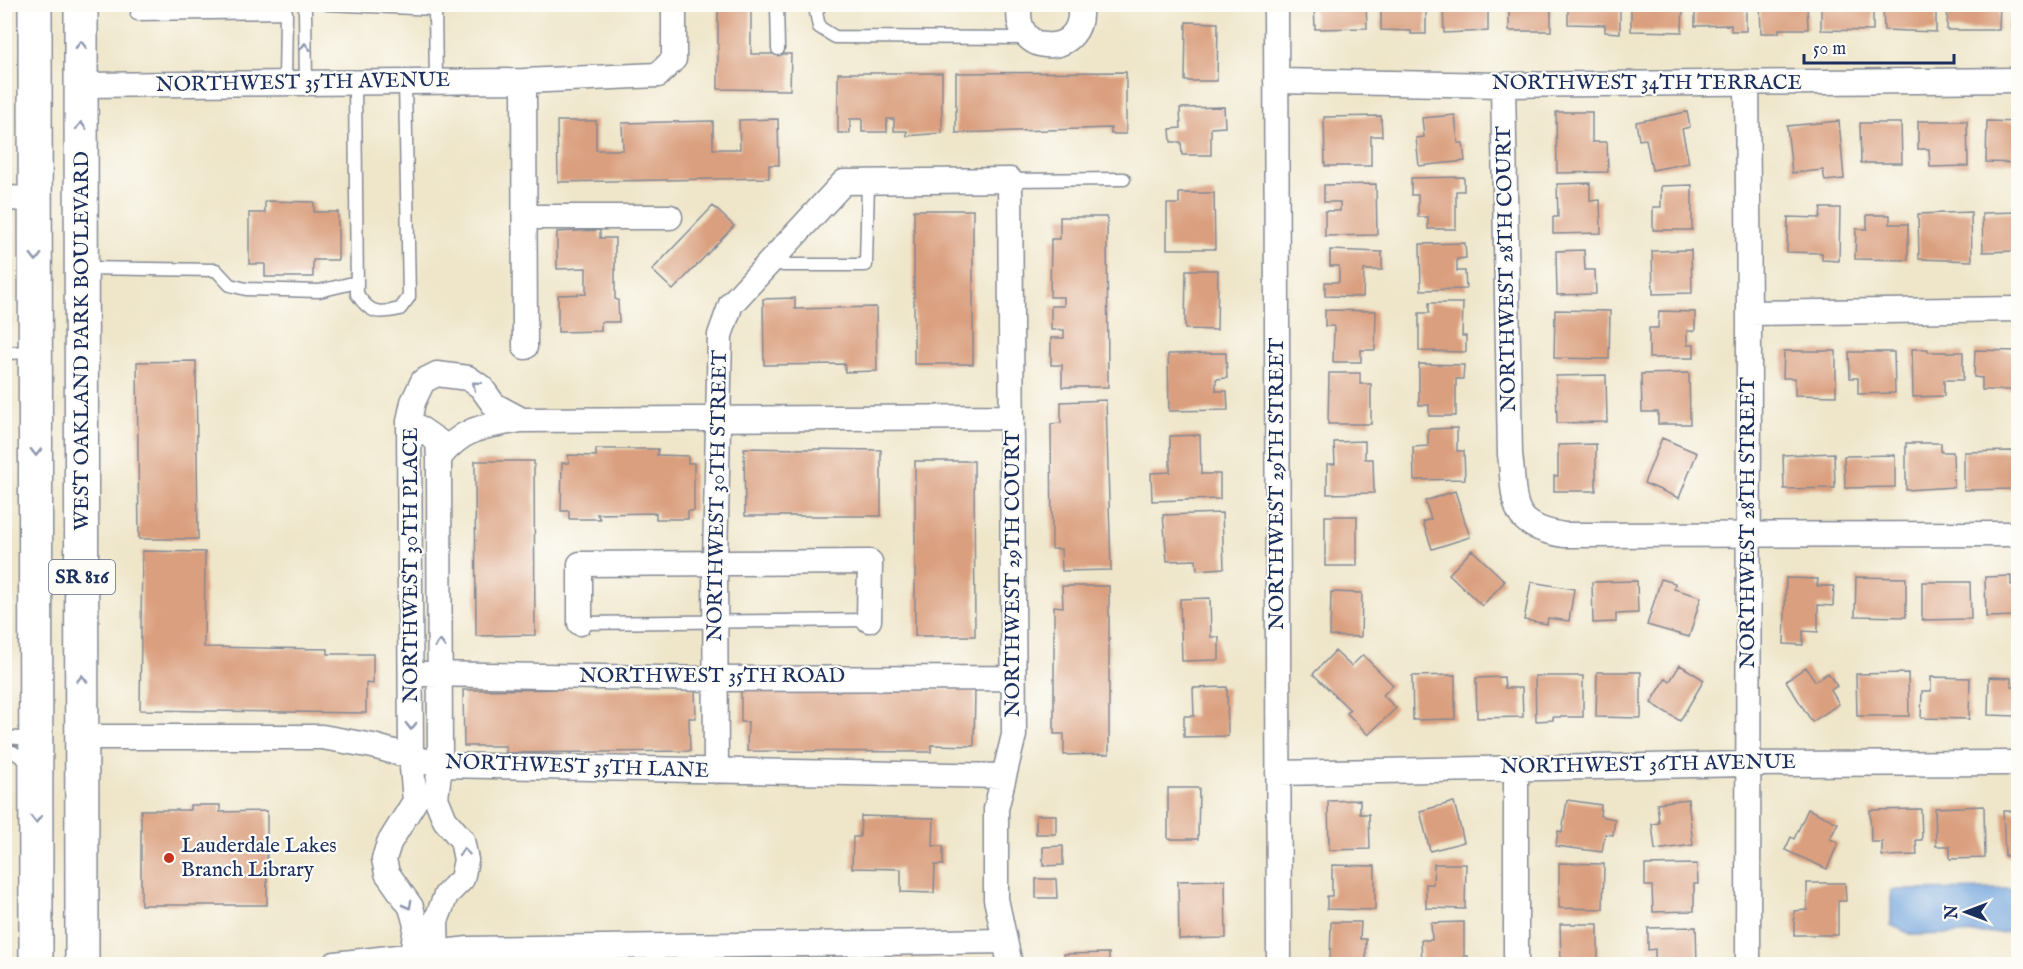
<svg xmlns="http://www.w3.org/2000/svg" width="2023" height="969" font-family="'IM FELL English',serif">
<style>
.water{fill:#72a4dd;stroke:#466a9e;stroke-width:1.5}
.building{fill:#da9f7e}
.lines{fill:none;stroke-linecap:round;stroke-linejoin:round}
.service-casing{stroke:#858a94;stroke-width:15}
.minor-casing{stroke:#858a94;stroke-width:27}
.primary-casing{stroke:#858a94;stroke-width:36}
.service{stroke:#fff;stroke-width:12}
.minor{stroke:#fff;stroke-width:24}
.primary{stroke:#fff;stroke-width:33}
.oneway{stroke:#8d97ae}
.poi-dot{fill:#c8321e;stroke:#fdfcf7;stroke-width:2}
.labels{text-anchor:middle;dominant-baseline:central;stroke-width:4.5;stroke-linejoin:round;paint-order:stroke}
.shield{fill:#fdfcf7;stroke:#5f6c8c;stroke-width:1.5}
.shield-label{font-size:20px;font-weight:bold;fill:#1b2f5e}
.street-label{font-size:21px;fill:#1b2f5e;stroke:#fdfcf7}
.poi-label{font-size:21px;fill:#1b2f5e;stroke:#fdfcf7;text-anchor:start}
</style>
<rect width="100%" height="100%" fill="#fdfcf7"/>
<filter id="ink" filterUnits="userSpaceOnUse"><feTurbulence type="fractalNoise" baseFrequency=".0167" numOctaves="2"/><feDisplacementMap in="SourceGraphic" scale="12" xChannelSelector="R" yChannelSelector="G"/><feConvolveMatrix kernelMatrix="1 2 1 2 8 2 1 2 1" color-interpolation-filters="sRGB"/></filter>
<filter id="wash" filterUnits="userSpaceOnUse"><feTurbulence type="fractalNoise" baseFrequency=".008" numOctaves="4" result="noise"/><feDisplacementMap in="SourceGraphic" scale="24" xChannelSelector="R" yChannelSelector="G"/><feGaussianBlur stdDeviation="1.35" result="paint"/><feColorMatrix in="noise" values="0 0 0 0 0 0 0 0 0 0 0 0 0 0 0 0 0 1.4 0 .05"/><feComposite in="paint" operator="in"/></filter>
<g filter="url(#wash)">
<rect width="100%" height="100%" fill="#efe6ca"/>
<!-- water -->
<path class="water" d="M2018,889V932L1913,935L1891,925V890Z"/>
<g id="blocks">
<!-- building -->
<path class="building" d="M718,4H751V54H791L790,90L718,89Z
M1314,4H1366L1367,28L1315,29Z
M1381,4H1426V34H1411V31L1381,30Z
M1443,4H1488V31L1444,33Z
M1509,4H1551V31H1509Z
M1568,4H1620V33L1605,32V25L1568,24Z
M1631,4H1683L1682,32L1631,31Z
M1695,4H1746V31H1731V25L1695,26Z
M1760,4H1807L1808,29H1779V33H1761Z
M1821,4H1873V31L1821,30Z
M1890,4H1936V32L1884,30L1883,7H1890Z
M1948,4H2000L1999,30H1947Z
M2013,4H2018V28H2012Z
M1186,22L1218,23L1217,81H1185Z
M1126,72V134H1111V128L956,133V73Z
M838,73H942V133L907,136V131H894V119H887V132H862V119H850V133H838Z
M1224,107L1225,127L1211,128V155H1182L1181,142H1171L1170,129L1181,128L1180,108Z
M1556,112H1592V142H1607L1608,172L1557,173Z
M1687,112L1690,127L1682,129L1689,163L1652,170L1646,139L1639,140L1636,122Z
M1455,115L1458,143H1463L1465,161L1419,166L1416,138L1424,137L1422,118Z
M1381,116L1382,136H1371V166H1325L1324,117Z
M778,119L779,165H769V178L558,182L557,121H596V150H623L622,123L713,121V149H740L739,120Z
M1839,121L1844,179L1825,181L1823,170L1792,173L1787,126Z
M1918,121H1967L1968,166L1930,167L1929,149H1918Z
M1987,121L2018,122V163L1986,162Z
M1860,123H1901L1902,163H1861Z
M1464,177V191H1456V229H1428V217H1418V195H1411V178Z
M1590,183V201L1600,200L1601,233L1553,234V217H1558L1557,184Z
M1376,184L1377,235L1325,236V211H1340V202H1324V185Z
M1692,185V230H1653V207H1661V186Z
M1179,193H1214L1215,249H1167V204H1179Z
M265,201L314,202V212H338V260H313V277H265V264H249V213H265Z
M713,206L734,226L673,290L652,270Z
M1821,208H1840L1839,261L1822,260V253L1787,252L1788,217L1820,218Z
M914,210H973V364H914Z
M1971,212L1972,261L1919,259L1918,214Z
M2018,212V251L1983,252L1982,213Z
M1867,215H1890V224H1908V260L1855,259L1856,229H1867Z
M1060,217H1107L1108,387H1062V365H1051V338H1064V330H1051V306H1064V297H1050L1051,239H1060Z
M600,230V238H615V299L618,300L619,322H601V331L558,332V295L586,294V268L557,269V232Z
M1465,243L1466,258L1457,259V271H1465L1466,289L1421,290L1420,244Z
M1330,250L1382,252V270H1364L1363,297L1325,296V282H1339V266H1330Z
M1584,250L1585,270H1595L1596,294L1557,295L1556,251Z
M1691,250L1692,293L1653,294L1652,251Z
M1186,270H1218L1217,330L1185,329Z
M795,298V309L876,307L877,371L845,372V364L764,365L763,299Z
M1429,303H1463L1462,336H1466V352L1419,351V313H1429Z
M1325,310L1376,311L1375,350H1361V362H1333L1334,326H1325Z
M1555,310L1610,311L1609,359L1554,358Z
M1659,311L1695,312V331H1687V345H1694V358H1649V328H1658Z
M1912,349H1928V352H1963V380H1944V396L1913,397Z
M1975,350L2018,351V390H1982V378L1974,377Z
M1784,351H1836V396L1795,395V378H1783Z
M1849,352H1894L1895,393L1858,394V378H1850Z
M1226,353L1227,378L1216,379V391H1227L1228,410L1169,411L1168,354Z
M196,361L198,539H139L137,362Z
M1419,364L1464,365L1463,379H1456V416H1429V405H1419Z
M1329,373H1360V384H1371V424H1328Z
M1689,373L1690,424H1658V412H1642L1641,374Z
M1606,375L1607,422L1557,423L1556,376Z
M1106,400L1111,570L1062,571L1061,549H1052L1051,424L1061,423V402Z
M1457,428V451H1464L1465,479L1414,480L1413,447L1428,446V429Z
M1200,435L1201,474H1220V499L1152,501L1151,473L1170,472V436Z
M1662,438L1697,453L1679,498L1644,483Z
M1365,441V459H1373L1374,493L1327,494V464H1335L1334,442Z
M1906,443H1941V452H1953L1954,487L1906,490Z
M1596,444V491H1554V476H1558V445Z
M744,448L881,450V516H745Z
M596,449H658L657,455L688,456V463H694V511H688V519H656V513L597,514L600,519H569V511H561L562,463H569L568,455L596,456Z
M2013,451L2014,489L1964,490V452Z
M1834,453L1835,488L1784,489L1783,455Z
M1895,455V487L1845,488L1844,456Z
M475,461H534L535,635L476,636Z
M915,461H974L975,636H915Z
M1455,491L1470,537L1432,549L1423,522L1431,519L1425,501Z
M1222,513L1224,568L1197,570L1196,560L1167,561L1163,515Z
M1325,516H1357V566H1325Z
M1472,550L1505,581L1482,606L1449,574Z
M142,551L205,552L204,647L328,649V654H373V684L366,683V713L140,710Z
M2011,576V585L2018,584V616L1986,617L1985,577Z
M1856,577L1906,578V617L1855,616Z
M1786,578L1818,579L1817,586H1834L1833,606L1818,605V632L1803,631V645L1784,644Z
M1661,579L1675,583L1674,589L1701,597L1689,637L1647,625Z
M1637,581L1638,613L1616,614V622L1593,623L1592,582Z
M1531,582L1574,589L1569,621L1548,618L1547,624L1524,620Z
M1922,582H1970L1971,619L1922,620Z
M1062,586H1109V754L1064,755V734H1054V606L1063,607Z
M1331,592L1362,593L1361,637L1330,636Z
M1210,598L1211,637H1219V660L1182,661L1180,599Z
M1335,651L1351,666L1363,655L1393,685L1383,695L1396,708L1368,735L1347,713L1350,710L1313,674Z
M1680,665L1704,680L1680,721L1651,703L1666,678L1670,681Z
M1806,667L1815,681L1828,673L1837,686L1831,690L1839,704L1812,722L1786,681Z
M1597,672H1641V718L1596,717Z
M1908,673L1909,716H1857L1856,674Z
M1455,675V719L1413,720L1412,676Z
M1535,676H1583V717H1553V720L1536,721Z
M1504,677L1505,688H1522L1523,717L1477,718L1476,678Z
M1931,677L1970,678L1969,719L1921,718L1922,691H1931Z
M1989,677L2011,678V686H2018V716L1988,715Z
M1227,687L1228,736L1184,737V716H1194L1193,688Z
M695,688L696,718H689L690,751L506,753V746H464L463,690Z
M741,688L975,690L974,746L931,745V752L747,751L748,722H741Z
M1168,788H1199L1198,839H1168Z
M1688,799L1693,845L1655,850L1652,824L1659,823L1657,803Z
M1360,800V814H1369L1370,849L1329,850L1328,801Z
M1567,800L1601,805L1600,816L1615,819L1613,835L1605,834L1602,852L1556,846L1558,831L1562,832Z
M1454,802L1464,842L1430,851L1420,811Z
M190,805H220V812L267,811V905H141V810H190Z
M1984,806L1985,858L1950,859V846H1936L1935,808Z
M1808,809L1838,823L1830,839L1838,843L1827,869L1785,850L1791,837L1794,839Z
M1921,809L1922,840H1916L1917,855L1882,856V842H1871L1870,810Z
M2003,811H2018V856H2005Z
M1036,815H1056V834H1036Z
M861,816L934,818L933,846H943V865H935L934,893L901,892V869L852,868L853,837H860Z
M1063,846V865L1043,866V847Z
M1559,863L1604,864L1603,909L1559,908Z
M1434,864H1466L1465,909L1426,908V884H1433Z
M1697,864L1698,884H1694V911L1653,912L1652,886H1645V865Z
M1332,865L1375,866V910L1327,909V896H1332Z
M1036,879H1056L1057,898H1036Z
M1225,880L1226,938L1179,939L1178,881Z
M1807,883H1845L1846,901H1838V935H1794V911L1807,910Z
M1331,922H1361L1360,939H1366V964H1330Z
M1464,922V956H1468L1469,964H1422L1421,940H1432L1431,923Z
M1560,924H1598V964H1561Z
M1696,927L1697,964H1655V949L1648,950V928Z
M1109,953V964H1064V954Z
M746,959H931V964H745Z"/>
</g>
</g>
<g filter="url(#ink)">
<use href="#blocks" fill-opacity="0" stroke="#858a94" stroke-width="1.5"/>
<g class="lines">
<!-- service casing -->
<g class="service-casing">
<path id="service" d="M327,4L435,9L436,82
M777,4L778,49
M821,4L816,12L819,27L835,37L1027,38
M305,11L306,83
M137,14L286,12L285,83
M355,82L357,294C370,314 378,314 400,309L409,297L405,82
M1010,180L1124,179
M773,258L783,265H866L868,182
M82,268L216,270L230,285L246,289L319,291L357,282
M4,353L33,352
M580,623L869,620
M4,737L34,739
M4,752H13L32,764"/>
</g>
<!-- minor casing -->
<g class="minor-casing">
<path id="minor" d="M1020,4C1010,61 1090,57 1079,4
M1276,4L1279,964
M524,81L525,347
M1276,81L1503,85L2018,80
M1747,82L1749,313L1748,964
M81,85L524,81L658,75L674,59V4
M1503,85L1510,454C1516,502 1507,526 1564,535L2018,534
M4,198L36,199
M525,217H670
M1749,313L2018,309
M409,421L438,441L439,458
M580,623V564L870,562L869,620
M425,674L715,679L1013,678
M82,737H322L373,746L440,765L1004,776
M1516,767V964
M716,771L715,562L720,335L731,304L844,182L1010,180L1014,735L996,809V899L1010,964
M1278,773L1748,764L2018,763
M335,964L469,949L1005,941
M411,964L416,925L411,907L387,873L384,859L389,843L415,801L411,756L409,421L413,402L423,381L437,374L468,378L481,387L494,405L522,420
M437,964L436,921L446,895L462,879L466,860L462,840L445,820L436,798L440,765L439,458C463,427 485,426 522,420L1012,417"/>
</g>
<!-- primary casing -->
<g class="primary-casing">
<path id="primary" d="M35,4L36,964
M81,4L82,964"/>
</g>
<!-- service -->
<use href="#service" class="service"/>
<!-- minor -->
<use href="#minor" class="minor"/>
<!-- primary -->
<use href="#primary" class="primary"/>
</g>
<!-- one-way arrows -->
<defs><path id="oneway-chevron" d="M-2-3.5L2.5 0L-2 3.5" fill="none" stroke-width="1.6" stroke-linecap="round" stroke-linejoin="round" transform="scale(1.5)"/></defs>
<g class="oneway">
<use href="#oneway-chevron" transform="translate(81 45) rotate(-90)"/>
<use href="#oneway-chevron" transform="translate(305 47) rotate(-91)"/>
<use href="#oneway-chevron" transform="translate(81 126) rotate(-90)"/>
<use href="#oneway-chevron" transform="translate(36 257) rotate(90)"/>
<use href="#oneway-chevron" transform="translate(476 385) rotate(-140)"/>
<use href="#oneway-chevron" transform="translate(36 452) rotate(90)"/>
<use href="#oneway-chevron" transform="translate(440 644) rotate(-90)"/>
<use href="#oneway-chevron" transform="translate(82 679) rotate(-90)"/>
<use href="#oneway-chevron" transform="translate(411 726) rotate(90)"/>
<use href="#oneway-chevron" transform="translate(36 819) rotate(90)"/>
<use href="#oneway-chevron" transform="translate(464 852) rotate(-97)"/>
<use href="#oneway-chevron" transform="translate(408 905) rotate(62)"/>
</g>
</g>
<!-- markers -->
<circle class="poi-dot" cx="169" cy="858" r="6"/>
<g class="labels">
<!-- shield labels -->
<rect class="shield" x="49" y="560" width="66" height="34" rx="4.5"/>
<g class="shield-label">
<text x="82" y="577">SR 816</text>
</g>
<!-- street labels -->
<g class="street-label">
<text transform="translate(303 83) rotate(-1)">NORTHWEST 35TH AVENUE</text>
<text x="1647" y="83">NORTHWEST 34TH TERRACE</text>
<text transform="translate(1507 269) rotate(-91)">NORTHWEST 28TH COURT</text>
<text transform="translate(82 341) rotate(-90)">WEST OAKLAND PARK BOULEVARD</text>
<text transform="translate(1277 484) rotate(-90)">NORTHWEST 29TH STREET</text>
<text transform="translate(718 496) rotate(-89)">NORTHWEST 30TH STREET</text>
<text transform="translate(1748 523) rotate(-90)">NORTHWEST 28TH STREET</text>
<text transform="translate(411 565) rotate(-90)">NORTHWEST 30TH PLACE</text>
<text transform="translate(1013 574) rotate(-90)">NORTHWEST 29TH COURT</text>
<text x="712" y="676">NORTHWEST 35TH ROAD</text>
<text transform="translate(1648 765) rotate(-1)">NORTHWEST 36TH AVENUE</text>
<text transform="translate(577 767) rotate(2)">NORTHWEST 35TH LANE</text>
</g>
<!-- poi labels -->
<g class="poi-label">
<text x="181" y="846">Lauderdale Lakes<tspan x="181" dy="24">Branch Library</tspan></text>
</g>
</g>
<!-- margin -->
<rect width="2023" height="969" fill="none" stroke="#fdfcf7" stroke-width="24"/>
<!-- north arrow -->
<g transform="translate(1966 912) rotate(270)" stroke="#fdfcf7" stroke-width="4.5" paint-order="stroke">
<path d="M0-4.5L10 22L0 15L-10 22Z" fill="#1b2f5e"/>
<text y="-9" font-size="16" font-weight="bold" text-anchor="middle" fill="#1b2f5e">N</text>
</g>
<!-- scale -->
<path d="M1804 54v9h150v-9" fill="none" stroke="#1b2f5e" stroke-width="3"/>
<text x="1813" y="54" font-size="18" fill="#1b2f5e" stroke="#fdfcf7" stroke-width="4.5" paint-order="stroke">50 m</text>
</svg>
